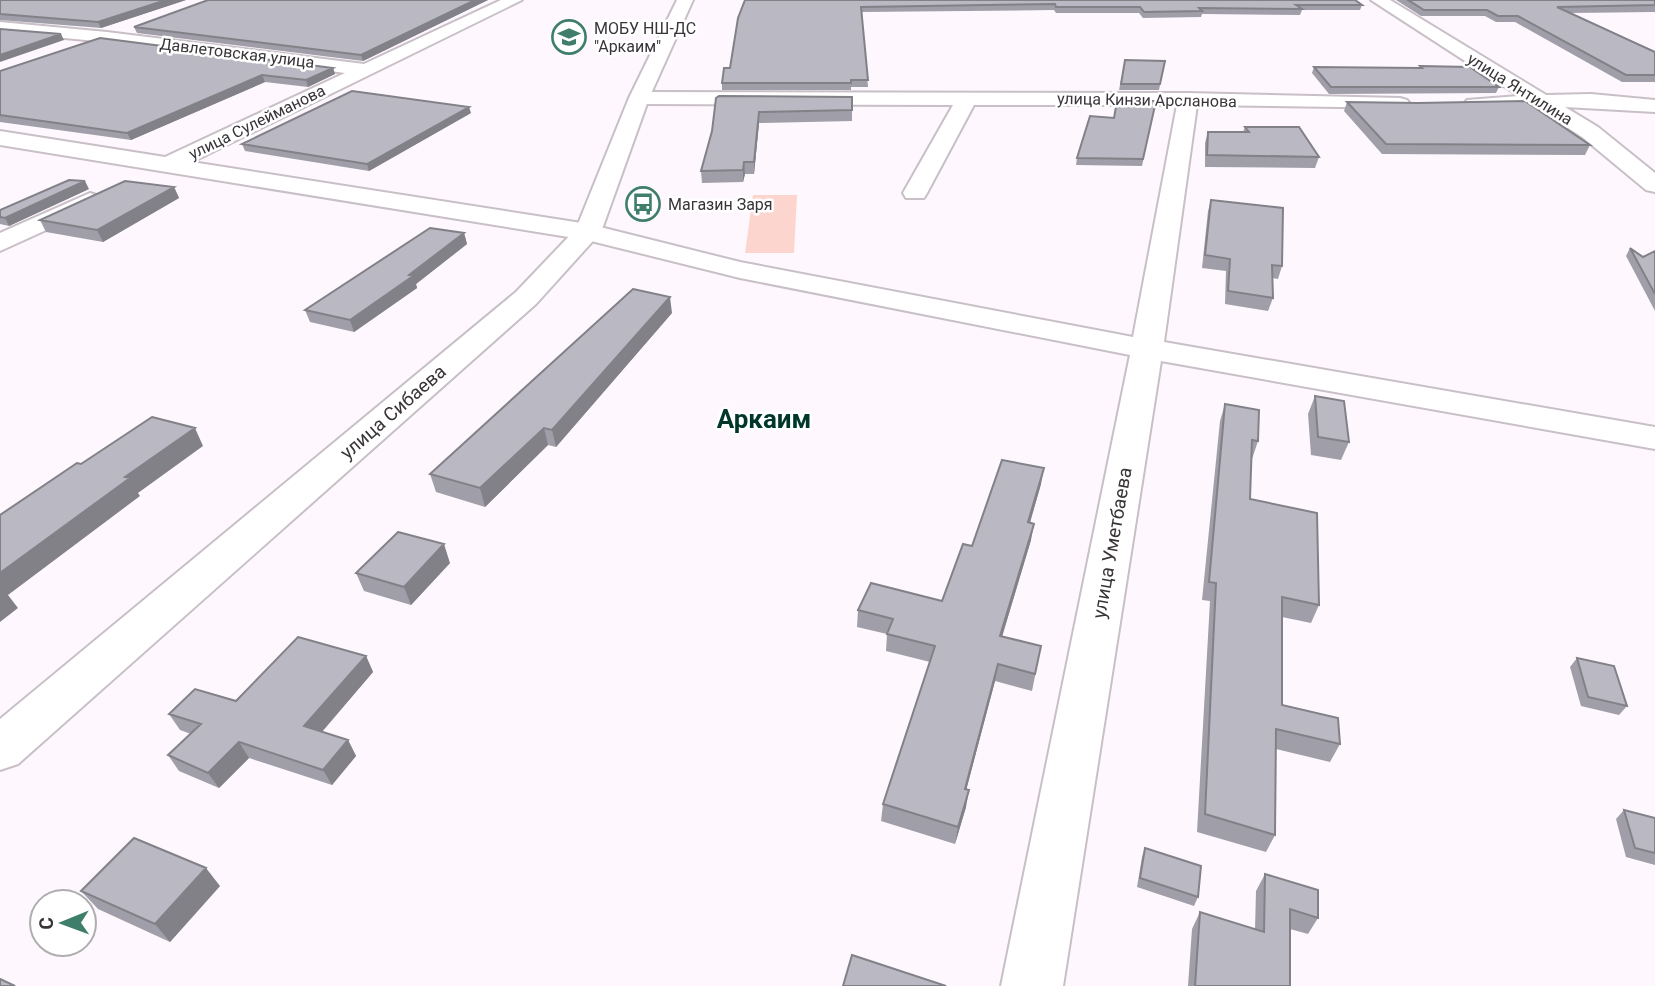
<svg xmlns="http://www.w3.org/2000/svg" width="1655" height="986" font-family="Roboto,sans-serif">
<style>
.green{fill:#fbd5ce}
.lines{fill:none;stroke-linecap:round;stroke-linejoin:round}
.minor-casing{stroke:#c8bfc7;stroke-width:4}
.secondary-casing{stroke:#c8bfc7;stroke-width:4}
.minor{fill:#fff;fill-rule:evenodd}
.secondary{fill:#fff;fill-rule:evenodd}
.wall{fill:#a09ea8}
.shaded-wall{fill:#828188}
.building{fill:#bab8c3;stroke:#828188;stroke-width:2}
.labels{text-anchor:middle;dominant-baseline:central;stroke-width:5;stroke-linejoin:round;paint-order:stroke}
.far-poi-label{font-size:16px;fill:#383438;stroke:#fff;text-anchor:start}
.far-street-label{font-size:16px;fill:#383438;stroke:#fff}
.street-label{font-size:19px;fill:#383438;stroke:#fff}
.district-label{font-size:26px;font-weight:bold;fill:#00372a;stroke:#fff}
</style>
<rect width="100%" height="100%" fill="#fef8fe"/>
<!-- green -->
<path class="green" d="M753,195H797L794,253H745Z"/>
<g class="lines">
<!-- minor casing -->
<g class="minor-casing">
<path id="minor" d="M501,0H522L192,162L588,224L740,262L1133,337L1177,105H974L927,193L924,198H906L903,193L953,105L639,104L629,98L639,92L1188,93L1400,98L1407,100L1410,104L1407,108L1197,105L1164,342L1655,427V449L1161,361L1063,986H1001L1130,355L740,278L587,240L0,145V131L165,157L345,73L107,42L0,32V22L107,32L364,64Z
M1371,0H1390L1546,95L1591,94L1655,100V112L1565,107L1598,127L1655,173V192L1646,190L1582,137L1537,108H1467L1464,104L1467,100L1519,96Z
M90,193L99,196L103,201L99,206L0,251V233Z"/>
</g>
<!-- secondary casing -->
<g class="secondary-casing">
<path id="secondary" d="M677,0H693L649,98L601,232L536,304L18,764L0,770V719L516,292L576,229L629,98Z"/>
</g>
<!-- minor -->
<use href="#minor" class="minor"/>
<!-- secondary -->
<use href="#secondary" class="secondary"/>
</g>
<!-- wall -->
<path class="wall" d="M0,0H186L101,28L0,20Z
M208,0H488L363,61L137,33L134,27Z
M745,0L1362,5L1360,10H1302L1300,15L1202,14L1201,17L1143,18L1139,13H1056L1054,10L862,12L868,87H851V90H722V83L730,68Z
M1396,0H1655V12L1570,13L1655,51V82H1622L1515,22H1496L1485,16H1421Z
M1125,60L1165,61L1159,90H1119Z
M1420,66L1499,87L1496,93L1329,94L1312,73L1314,67L1420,68Z
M333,68L335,74L308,87L265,82L131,140L0,122V71Z
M852,97V121L759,123L754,174H745L743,182L702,183L701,171L712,131L716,98Z
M1156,101L1142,166L1076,165L1077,158L1114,118Z
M1347,102L1590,145L1585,155L1382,154L1344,111Z
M471,113L369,171L245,151L242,144Z
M1245,127L1319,157L1315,168L1205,167V143L1208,132H1243Z
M174,187L179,198L103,242L46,232L40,220Z
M89,189L9,226L0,224V210Z
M1211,200L1282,266L1278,279L1272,278L1273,298L1268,311L1225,304L1226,271L1202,268L1208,211Z
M464,233L467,244L416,284L417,288L354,332L310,322L305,310Z
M1630,248L1643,257L1655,251V311L1626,256Z
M672,313L556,447L548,445L485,507L436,492L430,474Z
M1315,396L1349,442L1341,460L1311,455L1308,414Z
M1225,404L1258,441L1252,459H1251L1250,499L1319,605L1311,623L1282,617V705L1340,744L1330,762L1276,749L1275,835L1266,852L1197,832L1210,601L1202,600L1220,421Z
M1041,484L1030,523L1031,540L1002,637L1041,646L1032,691L995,681L966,790V807L955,844L881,821L883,804L930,662L886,651L887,634L857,627L858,610L942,601L972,546Z
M450,563L411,605L364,591L356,573Z
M366,656L373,672L322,732L348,740L356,756L332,785L249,758L219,788L179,771L168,755L191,734L180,730L169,714L236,701Z
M1577,658L1627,706L1619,715L1581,706L1570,667Z
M1624,810L1655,818V865L1626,857L1616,819Z
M1145,848L1198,897L1194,906L1137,887L1142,857Z
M1265,874L1318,918L1308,934L1290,929V986H1188L1192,929L1200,912L1255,929L1256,891Z
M220,886L170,942L98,909L81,891Z"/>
<!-- shaded-wall -->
<path class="shaded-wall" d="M166,0H186L101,28L98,22Z
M475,0H488L363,61L361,55Z
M61,34L64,40L0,62V55Z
M333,68L335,74L308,87L306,80Z
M262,75L265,82L131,140L127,133Z
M469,107L471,113L369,171L367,164Z
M759,112V123L754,174V162Z
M744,162L745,174L743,182V170Z
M85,181L89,189L9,226L5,218Z
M174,187L179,198L103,242L97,230Z
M464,233L467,244L416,284L417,288L354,332L350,320Z
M670,297L672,313L556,447L552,430Z
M195,428L203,446L138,493L140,496L8,595L18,608L0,622V573L125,477Z
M544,428L548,445L485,507L480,488Z
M1044,468L1041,484L1025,539L1028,522Z
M1034,524L1031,540L997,653L1000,636Z
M444,544L450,563L411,605L404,587Z
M366,656L373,672L313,742L304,726Z
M998,664L995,681L962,806L965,789Z
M348,740L356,756L332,785L323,770Z
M239,742L249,758L219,788L208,773Z
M969,790L966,807L955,844L958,827Z
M206,868L220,886L170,942L155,924Z"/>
<!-- building -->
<path class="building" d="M0,0H166L98,22L0,14Z
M208,0H475L361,55L134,27Z
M745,0H1355L1362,5H1296L1302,9L1199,8L1202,11L1144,12L1140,7H1056L1055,4L861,7L868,80H851V83H722L724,68H730L738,18Z
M1408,0H1655V5L1557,7L1655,52V75H1626L1518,16H1498L1487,10H1424Z
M0,29L61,34L0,55Z
M100,38L333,68L306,80L262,75L127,133L0,115V71Z
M1125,60L1165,61L1160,84H1121Z
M1420,66L1470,67L1499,87H1331L1314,67L1422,68Z
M352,91L469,107L367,164L242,144Z
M719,96L852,97V110L759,112L754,162H744L743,170L701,171L712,131L716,98Z
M1117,101H1156L1143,159L1077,158L1090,116L1114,118Z
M1525,101L1590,145L1386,144L1347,102L1418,103Z
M1245,127H1299L1319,157L1207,155L1208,132H1249Z
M69,180L85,181L5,218L0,217V210Z
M125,181L174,187L97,230L40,220Z
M1211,200L1283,208L1282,266L1272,265L1273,298L1228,291L1230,259L1205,255Z
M430,228L464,233L409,275L413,276L350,320L305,310Z
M1630,248L1643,257L1655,251V294Z
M633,289L670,297L552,430L544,428L480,488L430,474Z
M1315,396L1344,401L1349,442L1318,437Z
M1225,404L1259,410L1258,441L1252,440L1250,499L1317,513L1319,605L1282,597V705L1338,718L1340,744L1276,729L1275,835L1205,814L1216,583L1209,582Z
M152,417L195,428L125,477L130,478L0,573V515L77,463L81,464Z
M1002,460L1044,468L1028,522L1034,524L1000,636L1041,646L1035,674L998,664L965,789L969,790L958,827L883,804L935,646L887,634L893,619L858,610L871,583L942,601L963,544L972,546Z
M398,532L444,544L404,587L356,573Z
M298,637L366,656L304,726L348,740L323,770L239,742L208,773L168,755L201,724L169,714L195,689L236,701Z
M1577,658L1614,666L1627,706L1588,697Z
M1624,810L1655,818V853L1635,848Z
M134,838L206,868L155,924L81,891Z
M1145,848L1201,866L1198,897L1140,878Z
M1265,874L1318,890V918L1290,909V986H1195L1200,912L1264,932Z
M852,955L946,986H843Z
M0,979L15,986H0Z"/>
<!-- icons -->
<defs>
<g id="school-ring" transform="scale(1.75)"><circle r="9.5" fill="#fff" stroke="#407e6c" stroke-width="1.5"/><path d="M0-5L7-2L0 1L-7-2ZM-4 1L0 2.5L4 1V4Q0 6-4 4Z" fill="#407e6c"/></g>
<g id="bus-ring" transform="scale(1.75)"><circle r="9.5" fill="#fff" stroke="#407e6c" stroke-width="1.5"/><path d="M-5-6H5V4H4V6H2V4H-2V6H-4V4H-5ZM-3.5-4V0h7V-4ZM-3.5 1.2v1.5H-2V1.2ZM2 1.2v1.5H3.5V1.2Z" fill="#407e6c"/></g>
</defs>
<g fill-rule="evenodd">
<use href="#school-ring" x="569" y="37"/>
<use href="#bus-ring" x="643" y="204"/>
</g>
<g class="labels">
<!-- far-poi labels -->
<g class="far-poi-label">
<text x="594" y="28">МОБУ НШ-ДС<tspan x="594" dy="18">"Аркаим"</tspan></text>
<text x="668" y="204">Магазин Заря</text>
</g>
<!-- far-street labels -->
<g class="far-street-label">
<text transform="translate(237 53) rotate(7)">Давлетовская улица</text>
<text transform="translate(1520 89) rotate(32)">улица Янтилина</text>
<text transform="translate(1147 100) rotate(1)">улица Кинзи Арсланова</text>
<text transform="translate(257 122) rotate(-26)">улица Сулейманова</text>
</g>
<!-- street labels -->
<g class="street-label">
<text transform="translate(393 412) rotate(-41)">улица Сибаева</text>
<text transform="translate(1112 543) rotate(-80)">улица Уметбаева</text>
</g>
<!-- district labels -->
<g class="district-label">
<text x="764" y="419">Аркаим</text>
</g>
</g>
<!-- north arrow -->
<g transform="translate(63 923) rotate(269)"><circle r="33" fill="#ffffff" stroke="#afaeaf" stroke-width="2"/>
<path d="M0-5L12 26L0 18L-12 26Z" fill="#407e6c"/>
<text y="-10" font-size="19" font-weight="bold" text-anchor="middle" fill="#383438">С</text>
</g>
</svg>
